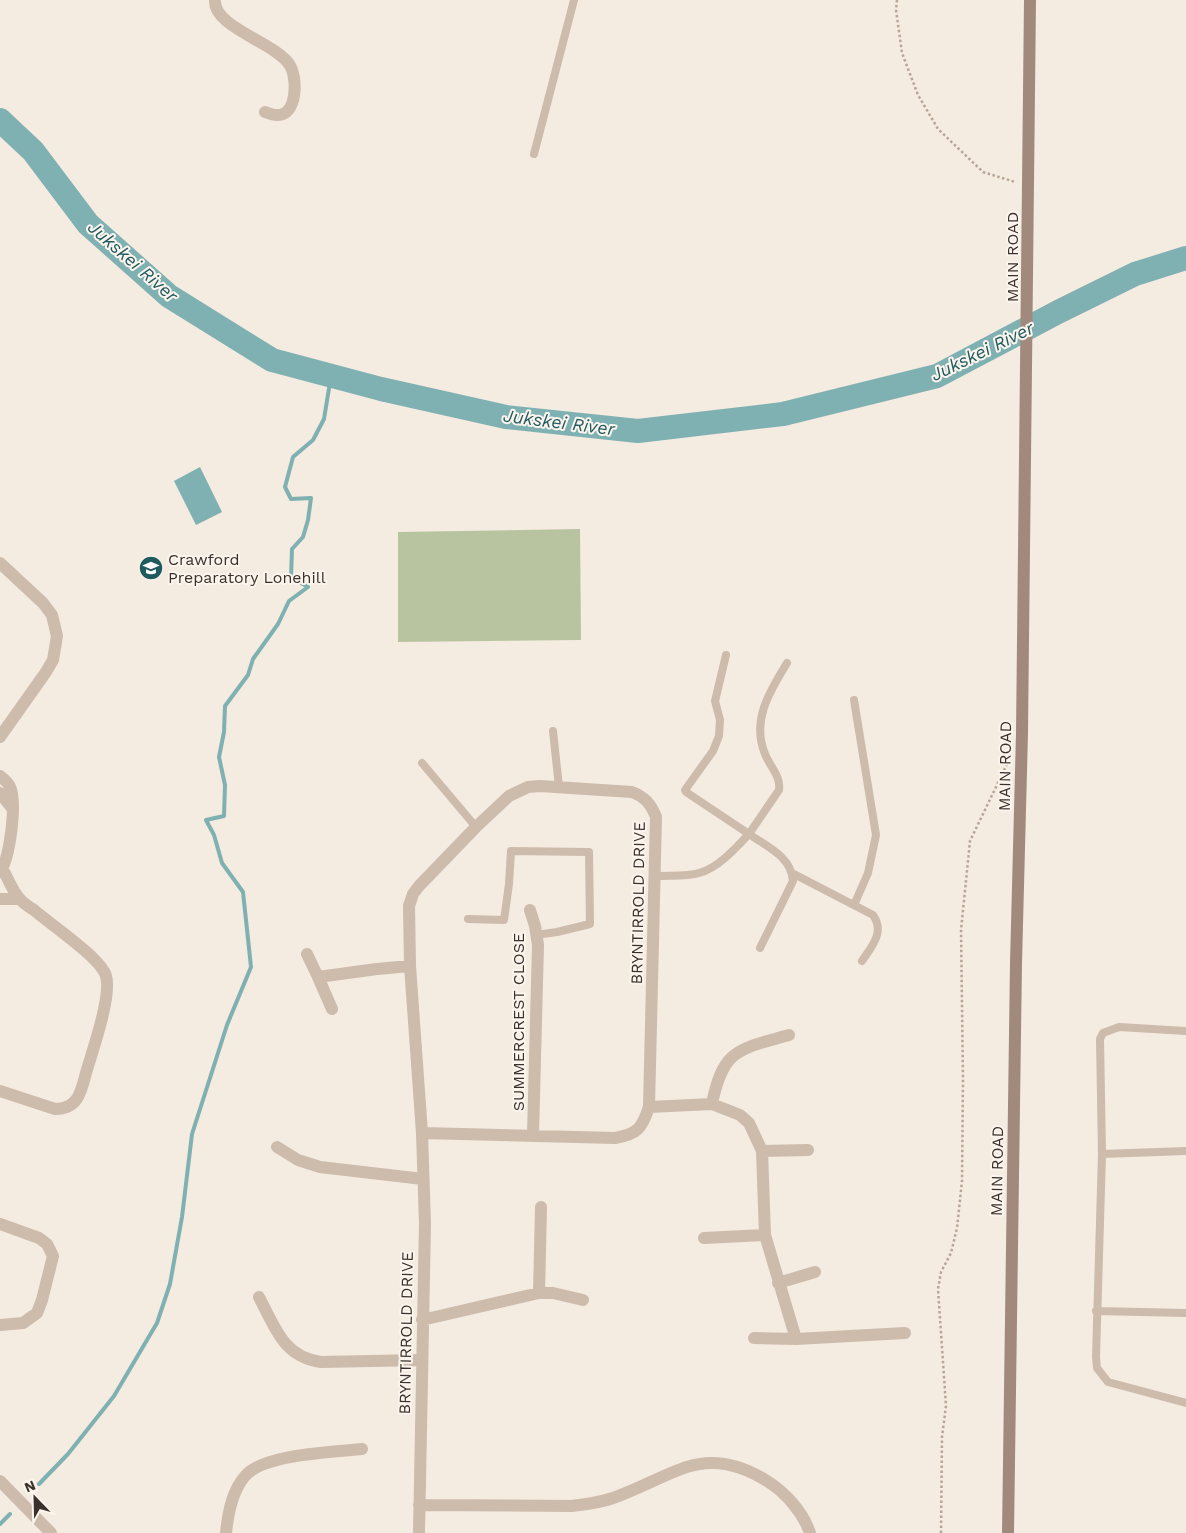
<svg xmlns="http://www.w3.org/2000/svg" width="1186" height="1533" font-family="'Work Sans',sans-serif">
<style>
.green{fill:#b8c4a0}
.water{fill:#7fb0b2}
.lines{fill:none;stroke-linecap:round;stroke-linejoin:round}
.stream{stroke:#7fb0b2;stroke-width:4}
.river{stroke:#7fb0b2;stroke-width:24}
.path{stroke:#b9a596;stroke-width:2.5;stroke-dasharray:2.5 2.5;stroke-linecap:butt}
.lane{stroke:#cdbbac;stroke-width:8}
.street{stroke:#cdbbac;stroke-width:12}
.secondary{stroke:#a18a7d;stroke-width:12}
.labels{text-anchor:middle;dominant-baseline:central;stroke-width:4;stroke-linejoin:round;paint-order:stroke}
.street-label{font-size:16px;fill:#3b302b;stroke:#fbf5ee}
.poi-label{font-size:16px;fill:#3b302b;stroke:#fbf5ee;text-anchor:start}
.water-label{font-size:18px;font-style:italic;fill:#1f5a5e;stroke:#fbf5ee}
</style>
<rect width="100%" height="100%" fill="#f4ebe1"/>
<!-- green -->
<path class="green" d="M580,529L581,640L398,642V532Z"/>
<!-- water -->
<path class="water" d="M200,467L222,512L196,525L174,481Z"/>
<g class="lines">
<!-- stream -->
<path class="stream" d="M39,1484L68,1454L114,1396L157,1323L170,1284L182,1217L192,1134L227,1025L251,967L243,892L222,863L214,835L206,820L224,816L225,785L219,757L224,732L225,706L248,675L253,659L278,624L289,601L308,587L291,577L292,549L303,537L308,520L311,498L291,499L285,487L293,457L313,440L324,419L331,376
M0,1524L10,1514"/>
<!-- river -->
<path class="river" d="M0,120L33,151L88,224L169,296L272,360L381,389L506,417L638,431L783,414L937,376L1058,312L1135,274L1186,258"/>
<!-- path -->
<path class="path" d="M897,0L896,10L902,53L918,95L938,129L983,172L1015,182
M941,1533L942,1437L946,1406L938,1289L941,1272L951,1253L957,1228L962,1181L963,1080L961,930L970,841L1008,762"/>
<!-- lane -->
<path class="lane" d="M534,154L574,0
M726,655L715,701L720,720L719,736L713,751L685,790L686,792L749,834L779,790C781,776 770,767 765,754C751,720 770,691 787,663
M553,731L559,787
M422,763L476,827
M792,873L873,915C885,932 872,946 862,961
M656,876C670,875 686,877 699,873C718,868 736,848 749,834C767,847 791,856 793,881L760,948
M854,905L868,873L876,835L854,700
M468,919L504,920L509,884L511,851L589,852L590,924L557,932L536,935
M1186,1031L1119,1027L1103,1033L1100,1039L1102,1154L1096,1357L1097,1368L1108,1382L1186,1403
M1102,1154L1186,1151
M1096,1311L1186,1313"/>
<!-- street -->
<path class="street" d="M215,0C213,27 274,42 289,64C298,76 298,117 276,115C273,115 268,113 265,112
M0,563L43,603L52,615L57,636L53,660L46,672L0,737
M0,776C4,779 8,782 10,787C17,803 10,858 0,872
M0,793L12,808
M0,899H19
M530,910L535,926L538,945L533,1135
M307,954L318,977L377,969L410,966
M318,977L332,1009
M0,1091L55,1109C78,1109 81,1092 86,1073C92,1052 112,996 106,976C101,958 50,924 34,910C29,907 23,903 19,898C12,890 8,878 2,868
M712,1104C723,1048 740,1049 789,1035
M649,1107L712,1104L740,1115L749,1123L762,1151L765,1235L796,1339
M277,1147L298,1160L320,1167L423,1179
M762,1151L808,1150
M0,1224L39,1238L47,1244L53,1256L42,1300L37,1313L23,1323L0,1325
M704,1238L765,1235
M778,1283L815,1272
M539,1293L541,1207
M259,1297C275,1327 283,1357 321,1362L421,1360
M422,1320L539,1293H553L583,1300
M754,1338L796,1339L905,1333
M0,1481L51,1533
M419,1505L572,1506C586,1504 599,1503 613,1498C673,1477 703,1441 767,1481C785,1492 803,1512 810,1533
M226,1533C228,1513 232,1490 246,1475C265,1454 334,1452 362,1449
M419,1533L425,1224L422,1133L410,966L409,906L413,894L419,886L476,827L509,796L528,787L540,786L632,792C645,797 651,804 656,817L649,1107C642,1128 638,1134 615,1138L422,1133"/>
<!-- secondary -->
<path class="secondary" d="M1008,1533L1016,963L1022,733L1030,0"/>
</g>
<!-- icons -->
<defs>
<g id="school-disc" transform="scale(1.25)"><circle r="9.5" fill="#1f5a5e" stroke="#fbf5ee"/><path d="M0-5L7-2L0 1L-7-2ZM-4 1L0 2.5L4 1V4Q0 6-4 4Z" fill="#fff"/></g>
</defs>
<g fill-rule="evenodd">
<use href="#school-disc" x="151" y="568"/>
</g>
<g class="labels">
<!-- street labels -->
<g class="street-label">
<text transform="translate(1012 257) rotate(-90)">MAIN ROAD</text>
<text transform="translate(1005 766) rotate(-89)">MAIN ROAD</text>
<text transform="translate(638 903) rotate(-89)">BRYNTIRROLD DRIVE</text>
<text transform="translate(518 1022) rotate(-90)">SUMMERCREST CLOSE</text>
<text transform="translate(997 1171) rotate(-89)">MAIN ROAD</text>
<text transform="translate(406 1333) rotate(-89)">BRYNTIRROLD DRIVE</text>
</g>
<!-- poi labels -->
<g class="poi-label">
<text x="168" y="559">Crawford<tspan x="168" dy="18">Preparatory Lonehill</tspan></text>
</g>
<!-- water labels -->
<g class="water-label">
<text transform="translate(133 261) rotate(41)">Jukskei River</text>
<text transform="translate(982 351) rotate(-26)">Jukskei River</text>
<text transform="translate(559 422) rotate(7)">Jukskei River</text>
</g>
</g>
<!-- north arrow -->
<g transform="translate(35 1498) rotate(337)" stroke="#fbf5ee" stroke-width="4" paint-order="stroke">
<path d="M0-4L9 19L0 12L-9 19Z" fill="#3b302b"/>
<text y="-8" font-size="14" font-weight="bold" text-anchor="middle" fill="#3b302b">N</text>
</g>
</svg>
